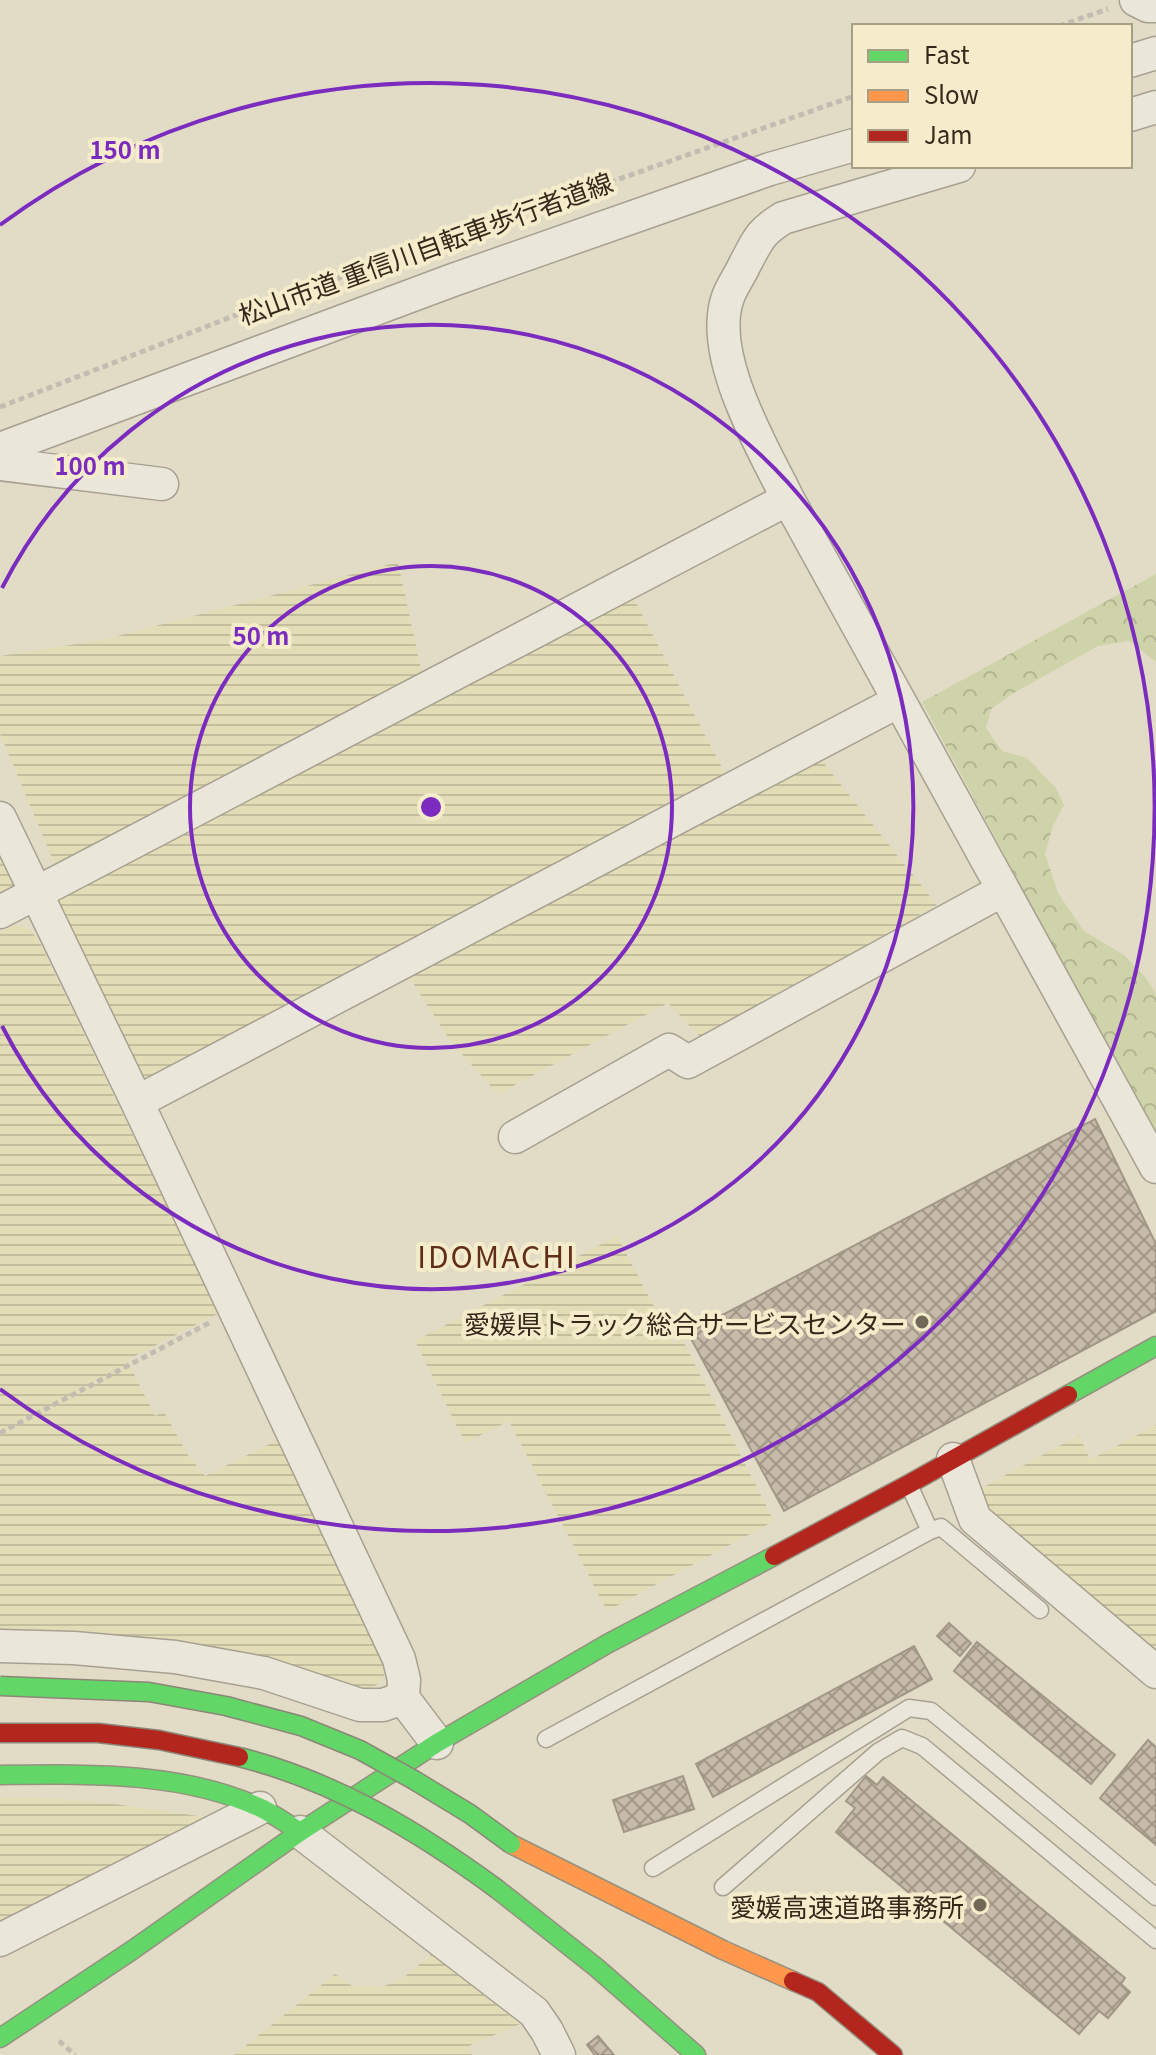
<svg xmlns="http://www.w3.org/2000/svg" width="1156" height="2055" font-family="Georgia,'Noto Sans JP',serif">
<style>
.farmland{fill:url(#farmland-rules)}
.forest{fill:url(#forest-crowns)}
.building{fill:url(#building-cross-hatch);stroke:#a29787;stroke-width:2}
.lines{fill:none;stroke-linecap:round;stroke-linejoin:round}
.lane-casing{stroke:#a7a091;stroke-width:19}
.street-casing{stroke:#a7a091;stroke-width:35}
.fast-casing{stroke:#969081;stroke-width:21}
.slow-casing{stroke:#969081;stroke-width:21}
.jam-casing{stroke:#969081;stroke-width:21}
.path{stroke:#c3bdb1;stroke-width:5;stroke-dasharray:6 4;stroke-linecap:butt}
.lane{stroke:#eae6da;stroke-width:16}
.street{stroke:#eae6da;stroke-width:32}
.fast{stroke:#63d668;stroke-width:18}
.slow{stroke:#ff974d;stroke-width:18}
.jam{stroke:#b3261e;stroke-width:18}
.fast-bridge-casing{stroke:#8c8678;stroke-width:21;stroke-linecap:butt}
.jam-bridge-casing{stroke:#8c8678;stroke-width:21;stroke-linecap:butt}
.fast-bridge{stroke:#63d668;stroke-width:18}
.jam-bridge{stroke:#b3261e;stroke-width:18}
.ring{fill:none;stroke:#7b2cbf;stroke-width:4}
.poi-dot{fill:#716857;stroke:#f5eccc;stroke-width:3}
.labels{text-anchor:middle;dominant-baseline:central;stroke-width:8;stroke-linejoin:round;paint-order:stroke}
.street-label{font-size:26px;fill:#34291b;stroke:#f5eccc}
.poi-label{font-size:26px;fill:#34291b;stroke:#f5eccc;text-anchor:end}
.quarter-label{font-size:30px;letter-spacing:2px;fill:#612e1a;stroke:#f5eccc}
.centre{fill:#7b2cbf;stroke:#f5eccc;stroke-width:4}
.ring-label{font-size:24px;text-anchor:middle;font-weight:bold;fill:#7b2cbf;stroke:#f5eccc;stroke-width:8;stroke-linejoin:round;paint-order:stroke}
</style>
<defs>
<pattern id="farmland-rules" width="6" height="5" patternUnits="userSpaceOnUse" patternTransform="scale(2)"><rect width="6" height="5" fill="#e3ddb7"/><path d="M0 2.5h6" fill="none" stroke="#c3be9d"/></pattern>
<pattern id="forest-crowns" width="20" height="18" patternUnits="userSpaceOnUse" patternTransform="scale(2)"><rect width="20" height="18" fill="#cfd3a9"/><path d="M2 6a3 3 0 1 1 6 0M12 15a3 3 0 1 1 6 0" fill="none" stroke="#b2b591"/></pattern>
<pattern id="building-cross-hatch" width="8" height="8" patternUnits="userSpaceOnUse" patternTransform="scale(2)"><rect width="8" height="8" fill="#c6baa8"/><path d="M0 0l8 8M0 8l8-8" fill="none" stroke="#a29788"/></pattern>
</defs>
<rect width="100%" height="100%" fill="#e2dcc7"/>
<!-- farmland -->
<path class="farmland" d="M398,562L424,683L59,874L0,734V656L102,640Z
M632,595L728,779L142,1086L54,897Z
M822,761L937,905L703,1040L668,1003L498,1094L451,1042L409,977Z
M0,844L14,884L12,891L0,903Z
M15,926H22L31,931L40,943L219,1313L127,1360L155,1416L164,1412L188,1455L205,1476L278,1440L322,1527L388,1669L379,1683L373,1687L365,1690L248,1655L185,1642L83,1632L0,1630V931Z
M617,1236L673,1343L682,1339L774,1521L607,1611L509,1421L465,1443L415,1341Z
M1156,1425V1654L973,1497L982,1488L1079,1435L1090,1460Z
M0,1797H32L108,1803L205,1817V1825L0,1929Z
M432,1954L520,2024L469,2046L472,2055H234L335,1974L352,1986L382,1987L403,1978Z"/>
<!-- forest -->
<path class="forest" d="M1156,574V662L1129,641L1098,646L1012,694L991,709L986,728L1002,751L1027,758L1056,788L1064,805L1053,826L1045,854L1058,893L1084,931L1124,955L1146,978L1156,994V1137L922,702Z"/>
<!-- building -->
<path class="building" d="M1095,1119L1156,1244V1311L784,1511L688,1333Z
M949,1623L971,1643L960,1656L937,1636Z
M977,1642L1115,1755L1091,1784L954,1671Z
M914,1646L932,1679L713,1797L696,1764Z
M1148,1740L1156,1747V1845L1100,1798Z
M683,1776L694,1809L624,1832L613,1800Z
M866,1776L877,1785L883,1777L1125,1978L1121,1984L1130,1992L1108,2018L1099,2011L1079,2034L836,1832L855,1808L846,1801Z
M598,2036L614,2055H595L587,2045Z"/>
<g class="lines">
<!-- lane casing -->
<g class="lane-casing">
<path id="lane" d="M930,1531L941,1527L1040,1610
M546,1739L930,1531L909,1485
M653,1868L909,1708L931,1711L1156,1897
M723,1887L878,1752L902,1738L922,1746L1156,1940"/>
</g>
<!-- street casing -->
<g class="street-casing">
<path id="street" d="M1136,0L1148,6H1156
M1130,61L1156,53
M1130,115L1156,107
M959,166L783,218C759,233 758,240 745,264C740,275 732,286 728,297C707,355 763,448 788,499L1156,1167
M0,449L453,280L770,169L854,145
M0,464L162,484
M0,818L137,1102L399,1659L404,1680L403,1698L437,1743
M0,912L788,499
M137,1102L899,701
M515,1137L669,1050L688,1062L1003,890
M953,1459L975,1519L1156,1672
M0,1646L74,1648L175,1657L264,1673L360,1705H383L403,1698
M300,1832L534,2012L547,2031L559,2055
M0,1940L260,1808"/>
</g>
<!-- fast casing -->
<g class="fast-casing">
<path id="fast" d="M1068,1395L1156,1346
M0,1775C87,1774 183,1771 263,1809C276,1816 288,1824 300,1832
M497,1889L597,1968L696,2055
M0,2038L131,1951L300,1832L437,1743L607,1644L774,1556"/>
</g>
<!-- slow casing -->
<g class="slow-casing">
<path id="slow" d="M511,1844L723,1950L793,1981"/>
</g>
<!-- jam casing -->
<g class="jam-casing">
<path id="jam" d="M774,1556L909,1484L1068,1395
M793,1981L818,1992L893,2055"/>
</g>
<!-- path -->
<path class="path" d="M1059,26L1108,9
M0,407L254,308L854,96
M0,1433L209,1323
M59,2041L75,2055"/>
<!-- lane -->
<use href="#lane" class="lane"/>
<!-- street -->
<use href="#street" class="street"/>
<!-- fast -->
<use href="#fast" class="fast"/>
<!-- slow -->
<use href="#slow" class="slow"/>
<!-- jam -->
<use href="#jam" class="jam"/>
<!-- fast-bridge casing -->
<g class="fast-bridge-casing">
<path id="fast-bridge" d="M0,1686L149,1692L226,1706L301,1726L360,1750L414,1780L470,1814L511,1844
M239,1757C335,1781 418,1831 497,1889"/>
</g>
<!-- jam-bridge casing -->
<g class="jam-bridge-casing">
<path id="jam-bridge" d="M0,1733H98L159,1740L239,1757"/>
</g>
<!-- fast-bridge -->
<use href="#fast-bridge" class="fast-bridge"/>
<!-- jam-bridge -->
<use href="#jam-bridge" class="jam-bridge"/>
</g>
<!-- distance rings -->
<g class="ring">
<circle cx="431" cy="807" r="241"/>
<path d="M2 588A482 482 0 1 1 2 1026"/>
<path d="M0 225A724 724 0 1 1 0 1389"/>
</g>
<!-- markers -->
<g class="poi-dot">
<circle cx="922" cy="1322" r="8"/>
<circle cx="980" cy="1905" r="8"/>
</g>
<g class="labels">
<!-- street labels -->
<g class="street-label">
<text transform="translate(425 247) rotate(-20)">松山市道 重信川自転車歩行者道線</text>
</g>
<!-- poi labels -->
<g class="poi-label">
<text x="906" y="1322">愛媛県トラック総合サービスセンター</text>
<text x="964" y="1905">愛媛高速道路事務所</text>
</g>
<!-- quarter labels -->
<g class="quarter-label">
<text x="497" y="1255">IDOMACHI</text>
</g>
</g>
<circle cx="431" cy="807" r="12" class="centre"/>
<g class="ring-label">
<text x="125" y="159">150 m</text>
<text x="90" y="475">100 m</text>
<text x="261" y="645">50 m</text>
</g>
<!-- legend -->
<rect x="852" y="24" width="280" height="144" fill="#f5eccc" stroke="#a89e85" stroke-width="2"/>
<rect x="868" y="50" width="40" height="12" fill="#63d668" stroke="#a89e85" stroke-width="2"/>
<text x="924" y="64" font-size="24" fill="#34291b">Fast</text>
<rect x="868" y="90" width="40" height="12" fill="#ff974d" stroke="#a89e85" stroke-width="2"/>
<text x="924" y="104" font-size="24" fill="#34291b">Slow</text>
<rect x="868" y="130" width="40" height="12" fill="#b3261e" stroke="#a89e85" stroke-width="2"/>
<text x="924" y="144" font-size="24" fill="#34291b">Jam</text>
</svg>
